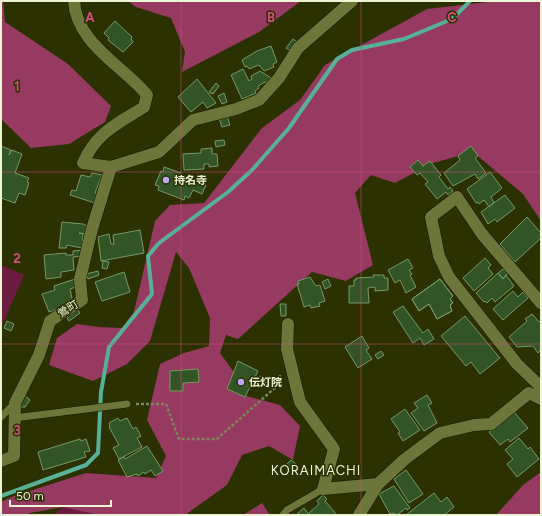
<svg xmlns="http://www.w3.org/2000/svg" width="542" height="516" font-family="Figtree,'Noto Sans JP',sans-serif">
<style>
.green{fill:#691c3f}
.forest{fill:#973a61}
.lines{fill:none;stroke-linecap:round;stroke-linejoin:round}
.stream{stroke:#58b097;stroke-width:4}
.building{fill:#335424;stroke:#769a67}
.lane-casing{stroke:#141800;stroke-width:8}
.street-casing{stroke:#141800;stroke-width:13}
.path{stroke:#7f855c;stroke-width:2.5;stroke-dasharray:3 2;stroke-linecap:butt}
.lane{stroke:#6c763a;stroke-width:7}
.street{stroke:#6c763a;stroke-width:12}
.grid{fill:none;stroke:#cd4f7a;stroke-width:1;stroke-opacity:0.55}
.poi-dot{fill:#bea9f4;stroke:#2b3101;stroke-width:1.5}
.labels{text-anchor:middle;dominant-baseline:central;stroke-width:3;stroke-linejoin:round;paint-order:stroke}
.poi-label{font-size:11px;font-weight:bold;fill:#eef5d5;stroke:#2b3101;text-anchor:start}
.street-label{font-size:11px;fill:#eef5d5;stroke:#2b3101}
.quarter-label{font-size:13px;letter-spacing:1px;fill:#eef5d5;stroke:#2b3101}
.grid-label{font-size:13px;text-anchor:middle;font-weight:bold;fill:#cd4f7a;stroke:#2b3101;stroke-width:3;stroke-linejoin:round;paint-order:stroke}
</style>
<rect width="100%" height="100%" fill="#2b3101"/>
<!-- green -->
<path class="green" d="M1,265L24,275L1,328Z
M63,507L141,515H53Z"/>
<!-- forest -->
<path class="forest" d="M1,1H3L5,22L68,64L111,106L105,122L69,144L31,148L1,119Z
M128,1H301L259,32L182,72L185,52L171,18L136,7Z
M497,1H541V221L523,194L473,152L433,163L395,183L371,175L355,193L373,265L346,281L312,272L238,339L226,335L220,353L241,382L235,393L280,405L300,426L293,460L269,446L242,455L227,485L185,515H99L63,507L30,513L27,515H1V502L14,496L86,473L156,478L166,456L147,420L160,364L184,353L209,346L210,318L189,268L176,252L150,341L127,364L93,381L49,365L57,338L77,324L98,327L122,328L134,312L155,221L170,205L204,203L262,128L300,100L325,65L427,9Z
M541,472V515H496L523,485Z
M262,503L270,515H243Z"/>
<g class="lines">
<!-- stream -->
<path class="stream" d="M1,496L86,465L98,453L101,392L109,347L152,294L148,256L159,243L228,192L252,170L289,128L337,59L352,50L404,39L452,19L470,1"/>
</g>
<!-- building -->
<path class="building" d="M115,21L132,37L131,39L133,42L123,52L108,40L109,38L104,33Z
M293,39L297,42L289,50L286,48Z
M271,46L277,62L273,64L274,67L264,71L259,65L249,69L247,66L245,67L242,60L257,51Z
M243,69L249,81L252,79L251,76L260,71L271,78L267,83L265,82L258,86L259,88L255,91L256,93L242,99L231,75Z
M197,79L216,103L207,108L203,102L191,112L178,97Z
M216,83L219,86L213,94L209,92Z
M224,93L227,102L222,104L218,96Z
M227,116L230,125L222,127L219,118Z
M224,140L225,145L216,147L215,141Z
M1,146L11,150L9,155L12,150L22,154L15,173L29,178L27,182L29,183L25,195L19,193L15,203L1,198Z
M471,146L478,156L475,158L486,173L478,179L475,174L453,186L444,173L460,160L458,156Z
M212,148V154H217L218,166L209,167V164H204V169L184,170L183,154L201,153V149Z
M418,160L423,166L430,161L441,175L439,177L448,189L450,187L453,191L448,195L446,192L437,199L425,184L428,182L420,173L417,175L410,167Z
M164,167L181,173L180,176L206,185L202,194L193,190L189,198L185,196L184,200L158,190L159,186L155,185L161,171L163,172Z
M490,172L502,188L491,197L494,203L489,207L484,200L479,204L478,202L476,203L467,189Z
M92,173L102,175L95,193L98,194L95,203L70,195L72,190L76,191L81,175L90,177Z
M505,195L515,208L497,222L495,219L488,224L481,212Z
M527,217L541,233V238L515,262L500,244Z
M62,222L83,224L89,227L87,234L79,233L83,234L82,248L67,245L66,248H59Z
M140,230L144,253L101,261L98,237L109,234L111,244H114L113,235Z
M82,250V256L73,257L74,270L61,272V277L46,279L44,255L66,253V255H73V251Z
M485,258L491,265L488,268L493,274L474,291L463,278Z
M408,259L413,268L409,270L412,274L410,275L416,287L406,293L400,280L395,283L388,270Z
M103,261L109,262L107,269L102,268Z
M503,269L508,273L503,279L498,273Z
M98,271L99,275L88,279L86,274Z
M124,272L130,292L102,301L95,282Z
M498,273L503,279L506,275L514,286L495,302L492,298L487,303L485,301L484,302L476,293Z
M373,275H384V278H388V290L375,291V287L368,288L369,303H349V286H354V280H356V278L374,277Z
M310,277L316,286L320,285L325,301L319,303L320,306L311,308L310,305L304,307L297,284H299L298,281Z
M75,279L76,287L70,289L73,303L49,312L42,294L55,290L54,286Z
M328,279L331,286L325,289L322,282Z
M440,279L453,296L450,299L453,303L450,305L452,311L437,319L429,304L419,311L412,299Z
M440,279L453,296L450,299L453,303L450,305L452,311L437,319L429,304L419,311L412,299Z
M513,291L518,297L523,292L528,298L503,320L493,309Z
M280,304H286V316H281Z
M403,306L423,333L428,329L434,339L424,345L420,338L413,343L393,312Z
M78,310L80,313L69,321L67,318Z
M532,314L539,322L541,320V350L538,353L533,346L517,347L509,337L527,321L525,319Z
M465,316L500,358L480,374L471,362L466,366L441,336Z
M7,321L14,324L11,331L4,328Z
M362,336L369,348L366,350L372,359L358,368L345,347Z
M381,351L384,355L378,359L375,355Z
M238,361L258,371L245,397L227,389Z
M198,369L199,382L183,383V391H170V371Z
M260,376L267,379L264,386L257,383Z
M427,395L432,403L428,405L437,423L424,431L411,413L418,408L414,403Z
M25,396L30,400L25,407H17Z
M405,409L420,430L403,441L398,433L400,432L391,419Z
M514,412L528,428L510,442L508,439L500,445L489,432Z
M118,418L120,421L127,418L133,429L136,427L141,436L137,438L142,447L119,459L113,448L119,445L109,427L110,426L109,423Z
M519,438L528,449L530,447L539,459L517,477L507,464L513,459L505,450Z
M80,439L81,441L86,439L90,451L84,452L86,457L43,470L38,452Z
M147,446L163,471L155,476L151,470L145,474L144,472L138,476L137,474L127,477L118,460L124,457L125,459Z
M291,460L296,464L292,469L286,465Z
M406,470L423,494L409,503L394,479Z
M394,486L410,508L407,510L406,508L397,515L394,513L390,514L379,494Z
M434,493L441,502L447,497L454,507L444,515H406Z
M323,495L327,499L325,501L337,515H310L309,513L319,504L317,501Z
M304,508L309,515H298L297,514Z"/>
<g class="lines">
<!-- lane casing -->
<g class="lane-casing">
<path id="lane" d="M1,417L15,403
M14,418L127,404
M283,515L287,510L323,489"/>
</g>
<!-- street casing -->
<g class="street-casing">
<path id="street" d="M74,1C76,43 123,66 147,95L144,107C117,124 97,132 83,163L111,167L159,152L193,120L236,109L259,100L279,78L298,48L352,1
M541,303L482,234L457,197L431,217L439,256L449,277L517,364L541,387
M288,324L287,349L300,402L334,449L323,489L378,484L405,459L440,433L474,425L491,424L529,393L541,399
M1,461L14,456L15,403L39,355L50,321L82,300L80,279L92,229L111,167
M359,515L378,484"/>
</g>
<!-- path -->
<path class="path" d="M136,404H166L179,439H217L277,386L280,375"/>
<!-- lane -->
<use href="#lane" class="lane"/>
<!-- street -->
<use href="#street" class="street"/>
</g>
<!-- grid -->
<path class="grid" d="M181,1V515M361,1V515M1,172H541M1,344H541"/>
<!-- markers -->
<g class="poi-dot">
<circle cx="166" cy="180" r="4"/>
<circle cx="241" cy="382" r="4"/>
</g>
<g class="labels">
<!-- poi labels -->
<g class="poi-label">
<text x="174" y="180">持名寺</text>
<text x="249" y="382">伝灯院</text>
</g>
<!-- street labels -->
<g class="street-label">
<text transform="translate(68 309) rotate(-33)">鶯町</text>
</g>
<!-- quarter labels -->
<g class="quarter-label">
<text x="316" y="470">KORAIMACHI</text>
</g>
</g>
<g class="grid-label">
<text x="90" y="22">A</text>
<text x="271" y="22">B</text>
<text x="452" y="22">C</text>
<text x="17" y="91">1</text>
<text x="17" y="263">2</text>
<text x="17" y="435">3</text>
</g>
<!-- border -->
<rect width="542" height="516" fill="none" stroke="#eef5d5" stroke-width="4"/>
<!-- scale -->
<path d="M10 500v6h101v-6" fill="none" stroke="#eef5d5" stroke-width="2"/>
<text x="16" y="500" font-size="12" fill="#eef5d5" stroke="#2b3101" stroke-width="3" paint-order="stroke">50 m</text>
</svg>
